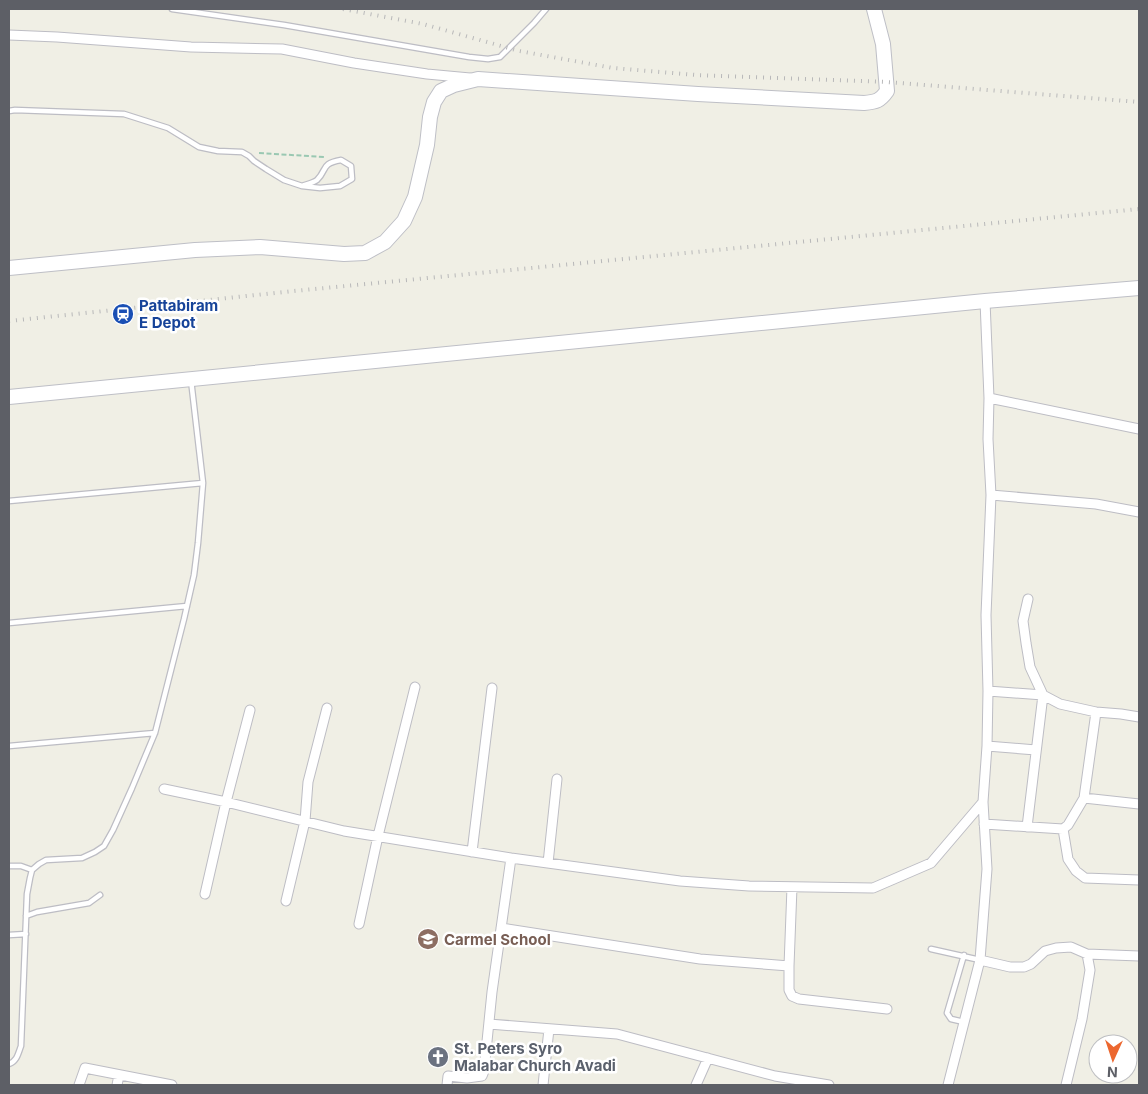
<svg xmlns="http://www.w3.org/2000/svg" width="1148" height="1094" font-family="Inter,sans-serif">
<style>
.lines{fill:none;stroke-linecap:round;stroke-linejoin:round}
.lane-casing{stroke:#bdbdc4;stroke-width:7}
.street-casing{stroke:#bdbdc4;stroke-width:11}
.secondary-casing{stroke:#bebfc6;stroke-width:16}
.path{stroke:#9ac8b2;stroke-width:2;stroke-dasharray:5 2.5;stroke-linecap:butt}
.lane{stroke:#fff;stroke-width:4.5}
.street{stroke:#fff;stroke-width:9}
.secondary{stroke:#fff;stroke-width:14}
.rail{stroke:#b8b8b9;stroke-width:4;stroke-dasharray:1 6;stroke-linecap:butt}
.labels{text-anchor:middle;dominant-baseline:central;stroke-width:5;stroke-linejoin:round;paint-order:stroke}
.transit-label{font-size:15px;font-weight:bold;fill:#164399;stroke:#fff;text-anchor:start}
.education-label{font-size:15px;font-weight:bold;fill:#785e54;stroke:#fff;text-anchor:start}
.worship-label{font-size:15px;font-weight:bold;fill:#5b616d;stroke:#fff;text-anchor:start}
</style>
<rect width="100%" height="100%" fill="#f0efe5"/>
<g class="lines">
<!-- lane casing -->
<g class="lane-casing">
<path id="lane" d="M172,9L284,25L469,57L488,59L500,57L534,23L546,9
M9,111L15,110L124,114L168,128L199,147L218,151L242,152L249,156L254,161L266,169L284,180L302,186L320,188L340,186L352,179L351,166L341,160C320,164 328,169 317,180C313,183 307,184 302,186
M9,501L203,483
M9,623L187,606
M9,746L155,733
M9,866H21L32,870
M26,916L37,912L89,903L100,895
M9,935L26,934
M931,949L980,960
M964,955L947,1013L951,1019L964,1022
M9,1064C17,1061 18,1054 21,1046L27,894L30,878L32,870L39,864L46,860L82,858L95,852L104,846L113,830L132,788L155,733L184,619L194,575L198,543L203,483L191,380"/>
</g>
<!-- street casing -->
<g class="street-casing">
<path id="street" d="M9,35L57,37L191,47L282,49L354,63L427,74L470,78
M989,398L1139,429
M991,495L1096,504L1139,512
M1028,599L1023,621L1026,643L1030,667L1043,695L1060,704L1096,712L1121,714L1139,717
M988,691L1043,695L1027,827
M987,746L1036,750
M164,789L226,802L344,831L511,858L680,881L749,886L873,888L931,863L983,802L987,746L988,691L986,615L991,495L988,439L989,398L985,301
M1084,798L1139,804
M984,824L1063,829L1068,825L1084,798L1096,712
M1063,829L1068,859L1076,871L1085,878L1139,880
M472,852L492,688
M548,863L557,779
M792,887L789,966V990L792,996L799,999L887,1009
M205,894L226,802L250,710
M286,901L305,821L308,782L327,708
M359,924L378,836L415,687
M501,928L700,959L789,966
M1087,954L1139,956
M980,960L1010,967H1024L1031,964L1045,951L1056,948L1071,947L1087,954L1090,970L1082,1019L1066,1085
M489,1024L617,1034L775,1076L829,1085
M79,1085L85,1068L172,1085
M117,1085L119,1075
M447,1085L448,1076L467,1078L482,1076L484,1071L492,992L511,858
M543,1085L549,1029
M696,1085L708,1058
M948,1085L980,960L987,869L983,802"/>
</g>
<!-- secondary casing -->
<g class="secondary-casing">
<path id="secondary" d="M9,268L195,250L260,247L344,254L365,253L385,242L404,221L415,197L427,145L430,117L434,102L441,91L454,85L478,79L698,94L864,103C876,102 880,101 887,91L883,44L874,9
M9,397L985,301L1139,288"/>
</g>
<!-- path -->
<path class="path" d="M259,153L324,157"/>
<!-- lane -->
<use href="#lane" class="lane"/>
<!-- street -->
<use href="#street" class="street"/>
<!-- secondary -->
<use href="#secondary" class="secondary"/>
<!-- rail -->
<path class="rail" d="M343,9L423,24L519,51L613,68L696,75L887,82L1139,102
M9,321L294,291L1139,209"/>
</g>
<!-- icons -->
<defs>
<g id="station-disc" transform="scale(1.125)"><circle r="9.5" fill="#1a4fb4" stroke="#fff"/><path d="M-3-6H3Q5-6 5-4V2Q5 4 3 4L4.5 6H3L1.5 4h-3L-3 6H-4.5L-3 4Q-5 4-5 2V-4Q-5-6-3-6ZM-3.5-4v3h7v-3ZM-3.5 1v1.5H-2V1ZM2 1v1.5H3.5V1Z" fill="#fff"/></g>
<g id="school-disc" transform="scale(1.125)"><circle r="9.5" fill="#8d6e63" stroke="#fff"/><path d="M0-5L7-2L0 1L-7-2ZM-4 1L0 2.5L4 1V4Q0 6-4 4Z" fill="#fff"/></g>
<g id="church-disc" transform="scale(1.125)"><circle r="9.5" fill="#6b7280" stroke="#fff"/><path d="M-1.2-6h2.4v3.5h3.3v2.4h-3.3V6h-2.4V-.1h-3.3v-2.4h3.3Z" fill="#fff"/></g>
</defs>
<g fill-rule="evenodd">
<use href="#station-disc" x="123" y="314"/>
<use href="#school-disc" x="428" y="939"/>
<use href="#church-disc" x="438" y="1057"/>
</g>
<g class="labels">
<!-- transit labels -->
<g class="transit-label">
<text x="139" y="305">Pattabiram<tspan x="139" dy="17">E Depot</tspan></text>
</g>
<!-- education labels -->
<g class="education-label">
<text x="444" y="939">Carmel School</text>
</g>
<!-- worship labels -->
<g class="worship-label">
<text x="454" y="1048">St. Peters Syro<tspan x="454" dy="17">Malabar Church Avadi</tspan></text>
</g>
</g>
<!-- border -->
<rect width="1148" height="1094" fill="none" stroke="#5d5f66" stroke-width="20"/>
<!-- north arrow -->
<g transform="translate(1113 1059) rotate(183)"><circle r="24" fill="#ffffff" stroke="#bebfc2"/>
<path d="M0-4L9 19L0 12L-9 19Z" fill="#ec672f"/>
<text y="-8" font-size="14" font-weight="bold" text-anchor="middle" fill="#5d5f66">N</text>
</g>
</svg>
